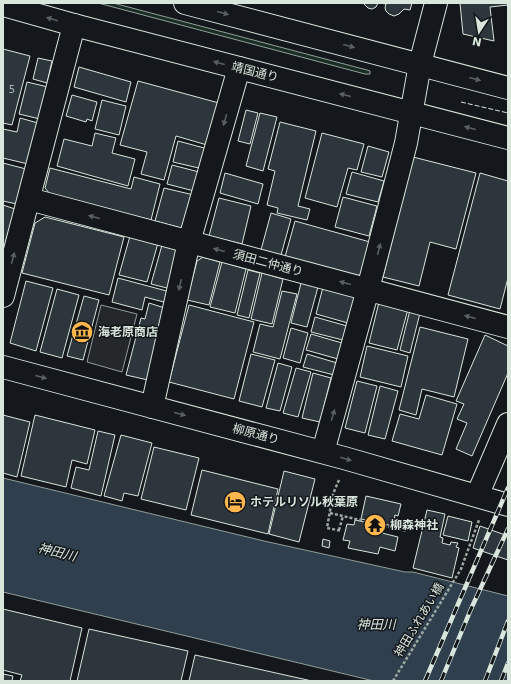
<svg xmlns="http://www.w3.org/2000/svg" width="511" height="684" font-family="'DejaVu Sans','Noto Sans JP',sans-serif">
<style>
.green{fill:#1a2d24;stroke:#939e99}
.parking{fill:#24282b;stroke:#939e99}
.water{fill:#2f3f4d;stroke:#939e99}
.building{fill:#2c363c;stroke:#d8e6dc}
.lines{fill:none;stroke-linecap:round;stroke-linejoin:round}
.minor-casing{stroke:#d8e6dc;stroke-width:24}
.major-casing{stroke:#d8e6dc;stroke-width:24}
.path{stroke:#9da8a2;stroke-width:2.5;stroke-dasharray:3 2;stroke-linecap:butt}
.minor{stroke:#14181c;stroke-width:22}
.major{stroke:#14181c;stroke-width:22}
.rail-casing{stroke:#d8e6dc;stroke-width:4.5}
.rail{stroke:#14181c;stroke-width:3;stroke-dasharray:9;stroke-linecap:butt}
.fence{stroke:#d8e6dc;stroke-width:1;stroke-dasharray:5 2;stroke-linecap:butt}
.oneway{fill:#59605f}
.labels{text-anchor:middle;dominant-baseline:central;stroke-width:3;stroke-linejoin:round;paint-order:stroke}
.number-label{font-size:10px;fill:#adbab4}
.street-label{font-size:12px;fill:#d8e6dc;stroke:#14181c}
.poi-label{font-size:12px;font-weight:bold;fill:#d8e6dc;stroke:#14181c;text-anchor:start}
.water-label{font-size:13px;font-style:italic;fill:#d8e6dc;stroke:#14181c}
</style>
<rect width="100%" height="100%" fill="#14181c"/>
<!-- green -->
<path class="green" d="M98,3H113L367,70L370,71V74H365Z"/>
<!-- parking -->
<path class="parking" d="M101,305L137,314L122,372L87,362Z"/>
<!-- water -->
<path class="water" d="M3,478L264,541L405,572H413L508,596V681H374L3,592Z"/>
<!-- building -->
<path class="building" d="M363,3H378L376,7L372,9L368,8Z
M379,3H412L410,10L404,9L399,14L394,16L389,14L386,11L385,8L386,4Z
M460,3H508V5L490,7L494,41L463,34Z
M3,49L30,56L12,125L3,123Z
M38,58L52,61L47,83L33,79Z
M79,67L131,82L126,102L74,87Z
M138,81L219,103L207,145L176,136L164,180L141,174L147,152L120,145Z
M27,82L48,87L40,119L19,114Z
M72,95L97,102L92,121L87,119L86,122L66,116Z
M102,100L126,106L119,135L95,129Z
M246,110L258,113L250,144L238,141Z
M260,113L277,117L263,171L246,166Z
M20,118L38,123L28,164L3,158V129L17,132Z
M280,122L316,131L298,206L310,209L307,220L277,213L278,208L267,205L275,171L268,169Z
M95,133L116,138L112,153L135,159L128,186L57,166L64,139L92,146Z
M322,133L364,144L357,170L348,168L337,207L305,198Z
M178,141L208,149L203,169L173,162Z
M368,146L389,152L382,177L361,172Z
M413,157L476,173L456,249L430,242L419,286L383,277Z
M3,163L26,169L17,204L3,201Z
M172,165L203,173L198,192L167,184Z
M50,168L131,189L134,177L160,184L151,220L50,194L45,188Z
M352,172L384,181L378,202L346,194Z
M225,173L263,184L258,204L220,193Z
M480,173L508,181V278L500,309L448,295Z
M164,188L194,195L185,229L155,221Z
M343,197L377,206L369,236L335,227Z
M219,198L251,206L242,244L209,236Z
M3,205L15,209L5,250H3Z
M271,213L291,219L281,255L261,250Z
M45,217L124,237L109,295L22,273L35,223Z
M295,221L370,242L360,277L285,257Z
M130,236L158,243L147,282L119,275Z
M162,245L177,249L175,290L151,284Z
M203,257L220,262L209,305L187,300L197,261Z
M222,262L246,269L235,313L210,307Z
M248,270L260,273L249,318L237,315Z
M262,273L283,279L272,324L251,319Z
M118,278L174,293L171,304L145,297L142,310L112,302Z
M26,281L53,288L36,351L10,343Z
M301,283L318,287L307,327L291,323Z
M323,287L355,296L348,323L316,314Z
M57,289L79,295L62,358L40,352Z
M282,291L297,294L280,359L253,352L260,324L273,327Z
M84,296L99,300L83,360L67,356Z
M379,302L408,309L397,350L369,343Z
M149,303L168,309L148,380L126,375L141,318L145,319Z
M189,305L254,322L234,399L169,382Z
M410,310L420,313L410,353L400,350Z
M315,317L347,326L343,340L311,332Z
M420,327L468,339L454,397L422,389L416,415L399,410Z
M291,328L308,333L300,363L283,358Z
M311,334L342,343L338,359L306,350Z
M485,335L508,346V373L472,456L456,449L467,423L457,419L464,404L456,401Z
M367,346L408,356L401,387L360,377Z
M251,354L275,360L262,407L239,401Z
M307,354L337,363L334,375L303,367Z
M278,363L292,367L280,411L266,408Z
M296,368L311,372L298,417L283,413Z
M313,373L331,378L320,422L302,418Z
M357,381L377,386L365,433L345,428Z
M380,386L398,391L385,439L368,435Z
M426,395L457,404L442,455L392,441L400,414L419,419Z
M3,415L30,422L17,477L3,473Z
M35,415L95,430L87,464L72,460L66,487L21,476Z
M98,431L115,435L101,496L71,488L76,467L89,470Z
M121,435L152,443L138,496L124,493L122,501L104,496Z
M154,447L199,458L186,510L141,499Z
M202,470L278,489L268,534L191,515Z
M284,471L315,479L299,542L269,534Z
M366,496L401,504L398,516L395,515L393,526L361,519Z
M427,510L445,514L440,537L443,538L442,543L450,545L451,542L458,543L456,547L459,548L452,578L413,568Z
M448,516L472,522L468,541L443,535Z
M355,520L383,526L382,533L398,537L395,551L380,547L378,554L348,548L350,541L343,540L347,524L354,525Z
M480,526L508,536V560L473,548Z
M323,539L330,541L329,548L322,546Z
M3,609L82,628L70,681H20L22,675L3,670Z
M89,629L188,651L181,681H77Z
M195,655L312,681H189Z
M3,674L13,676L12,681H3Z"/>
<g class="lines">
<!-- minor casing -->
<g class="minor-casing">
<path id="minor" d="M29,199L508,327
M3,296L74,25
M3,367L344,458L508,505
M152,407L189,242L239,68
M323,452L368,289L406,143L420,64L436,3
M477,496L508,424"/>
</g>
<!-- major casing -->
<g class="major-casing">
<path id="major" d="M185,3L508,88
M3,5L74,25L508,138"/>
</g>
<!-- path -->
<path class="path" d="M339,480L333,494L327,528L342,531
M330,513L407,531
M339,530L343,516
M393,681L461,569L479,520"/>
<!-- minor -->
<use href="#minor" class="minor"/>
<!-- major -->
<use href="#major" class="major"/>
<!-- rail casing -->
<g class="rail-casing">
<path id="rail" d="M425,681L508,488
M441,681L471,609L508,529
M485,681L508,621
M501,681L508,663"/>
</g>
<!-- rail -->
<use href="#rail" class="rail"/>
<!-- fence -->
<path class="fence" d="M461,102L508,113"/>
</g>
<!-- one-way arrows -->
<defs><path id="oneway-solid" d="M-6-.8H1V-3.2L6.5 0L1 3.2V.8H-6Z"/></defs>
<g class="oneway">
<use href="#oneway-solid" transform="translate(223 13) rotate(15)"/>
<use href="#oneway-solid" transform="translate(52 19) rotate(-164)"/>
<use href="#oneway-solid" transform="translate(349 46) rotate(15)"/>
<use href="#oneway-solid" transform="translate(219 63) rotate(-165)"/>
<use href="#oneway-solid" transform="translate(475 79) rotate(15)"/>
<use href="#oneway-solid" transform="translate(345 95) rotate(-166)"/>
<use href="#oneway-solid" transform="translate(225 120) rotate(106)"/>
<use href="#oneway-solid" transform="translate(470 128) rotate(-165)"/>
<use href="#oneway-solid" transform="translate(94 217) rotate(-165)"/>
<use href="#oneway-solid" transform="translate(379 249) rotate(-76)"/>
<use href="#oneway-solid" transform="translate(219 250) rotate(-165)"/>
<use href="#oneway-solid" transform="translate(13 258) rotate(-75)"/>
<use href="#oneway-solid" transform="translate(345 283) rotate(-165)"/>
<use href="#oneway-solid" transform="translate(180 285) rotate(103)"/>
<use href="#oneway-solid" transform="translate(470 317) rotate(-165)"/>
<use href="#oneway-solid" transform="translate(41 377) rotate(15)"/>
<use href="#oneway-solid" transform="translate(180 414) rotate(15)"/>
<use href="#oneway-solid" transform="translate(333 415) rotate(-74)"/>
<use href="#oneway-solid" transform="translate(346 459) rotate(16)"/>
</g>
<!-- icons -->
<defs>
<g id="museum-disc" transform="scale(1.15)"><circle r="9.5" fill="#ffb74d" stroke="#14181c"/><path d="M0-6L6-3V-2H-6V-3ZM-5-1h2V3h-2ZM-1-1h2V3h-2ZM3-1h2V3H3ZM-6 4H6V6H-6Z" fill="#111"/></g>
<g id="hotel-disc" transform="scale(1.15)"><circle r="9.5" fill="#ffb74d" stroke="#14181c"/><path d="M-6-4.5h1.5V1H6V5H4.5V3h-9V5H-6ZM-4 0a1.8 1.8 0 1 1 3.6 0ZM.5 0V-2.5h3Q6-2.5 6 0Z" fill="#111"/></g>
<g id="temple-disc" transform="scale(1.15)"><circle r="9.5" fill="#ffb74d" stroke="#14181c"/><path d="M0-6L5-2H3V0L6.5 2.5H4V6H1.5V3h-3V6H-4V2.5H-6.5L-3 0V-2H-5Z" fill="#111"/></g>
</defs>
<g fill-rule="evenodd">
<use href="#museum-disc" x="82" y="332"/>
<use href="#hotel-disc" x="235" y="502"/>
<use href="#temple-disc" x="375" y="525"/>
</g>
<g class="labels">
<!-- number labels -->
<g class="number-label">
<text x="12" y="89">5</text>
</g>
<!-- street labels -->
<g class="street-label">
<text transform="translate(255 72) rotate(14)">靖国通り</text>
<text transform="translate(268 263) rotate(15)">須田二仲通り</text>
<text transform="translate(256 434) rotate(15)">柳原通り</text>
<text transform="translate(419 620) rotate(-59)">神田ふれあい橋</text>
</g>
<!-- poi labels -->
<g class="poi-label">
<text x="98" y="332">海老原商店</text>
<text x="250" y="502">ホテルリソル秋葉原</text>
<text x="390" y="525">柳森神社</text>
</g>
<!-- water labels -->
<g class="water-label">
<text transform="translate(57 552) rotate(14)">神田川</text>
<text x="376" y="624">神田川</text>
</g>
</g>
<!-- border -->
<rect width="511" height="684" fill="none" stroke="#d8e6dc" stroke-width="8"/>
<!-- north arrow -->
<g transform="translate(479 32) rotate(192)" stroke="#14181c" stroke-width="3" paint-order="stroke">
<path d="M0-3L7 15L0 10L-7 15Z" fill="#d8e6dc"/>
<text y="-6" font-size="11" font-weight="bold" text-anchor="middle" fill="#d8e6dc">N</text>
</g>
</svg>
